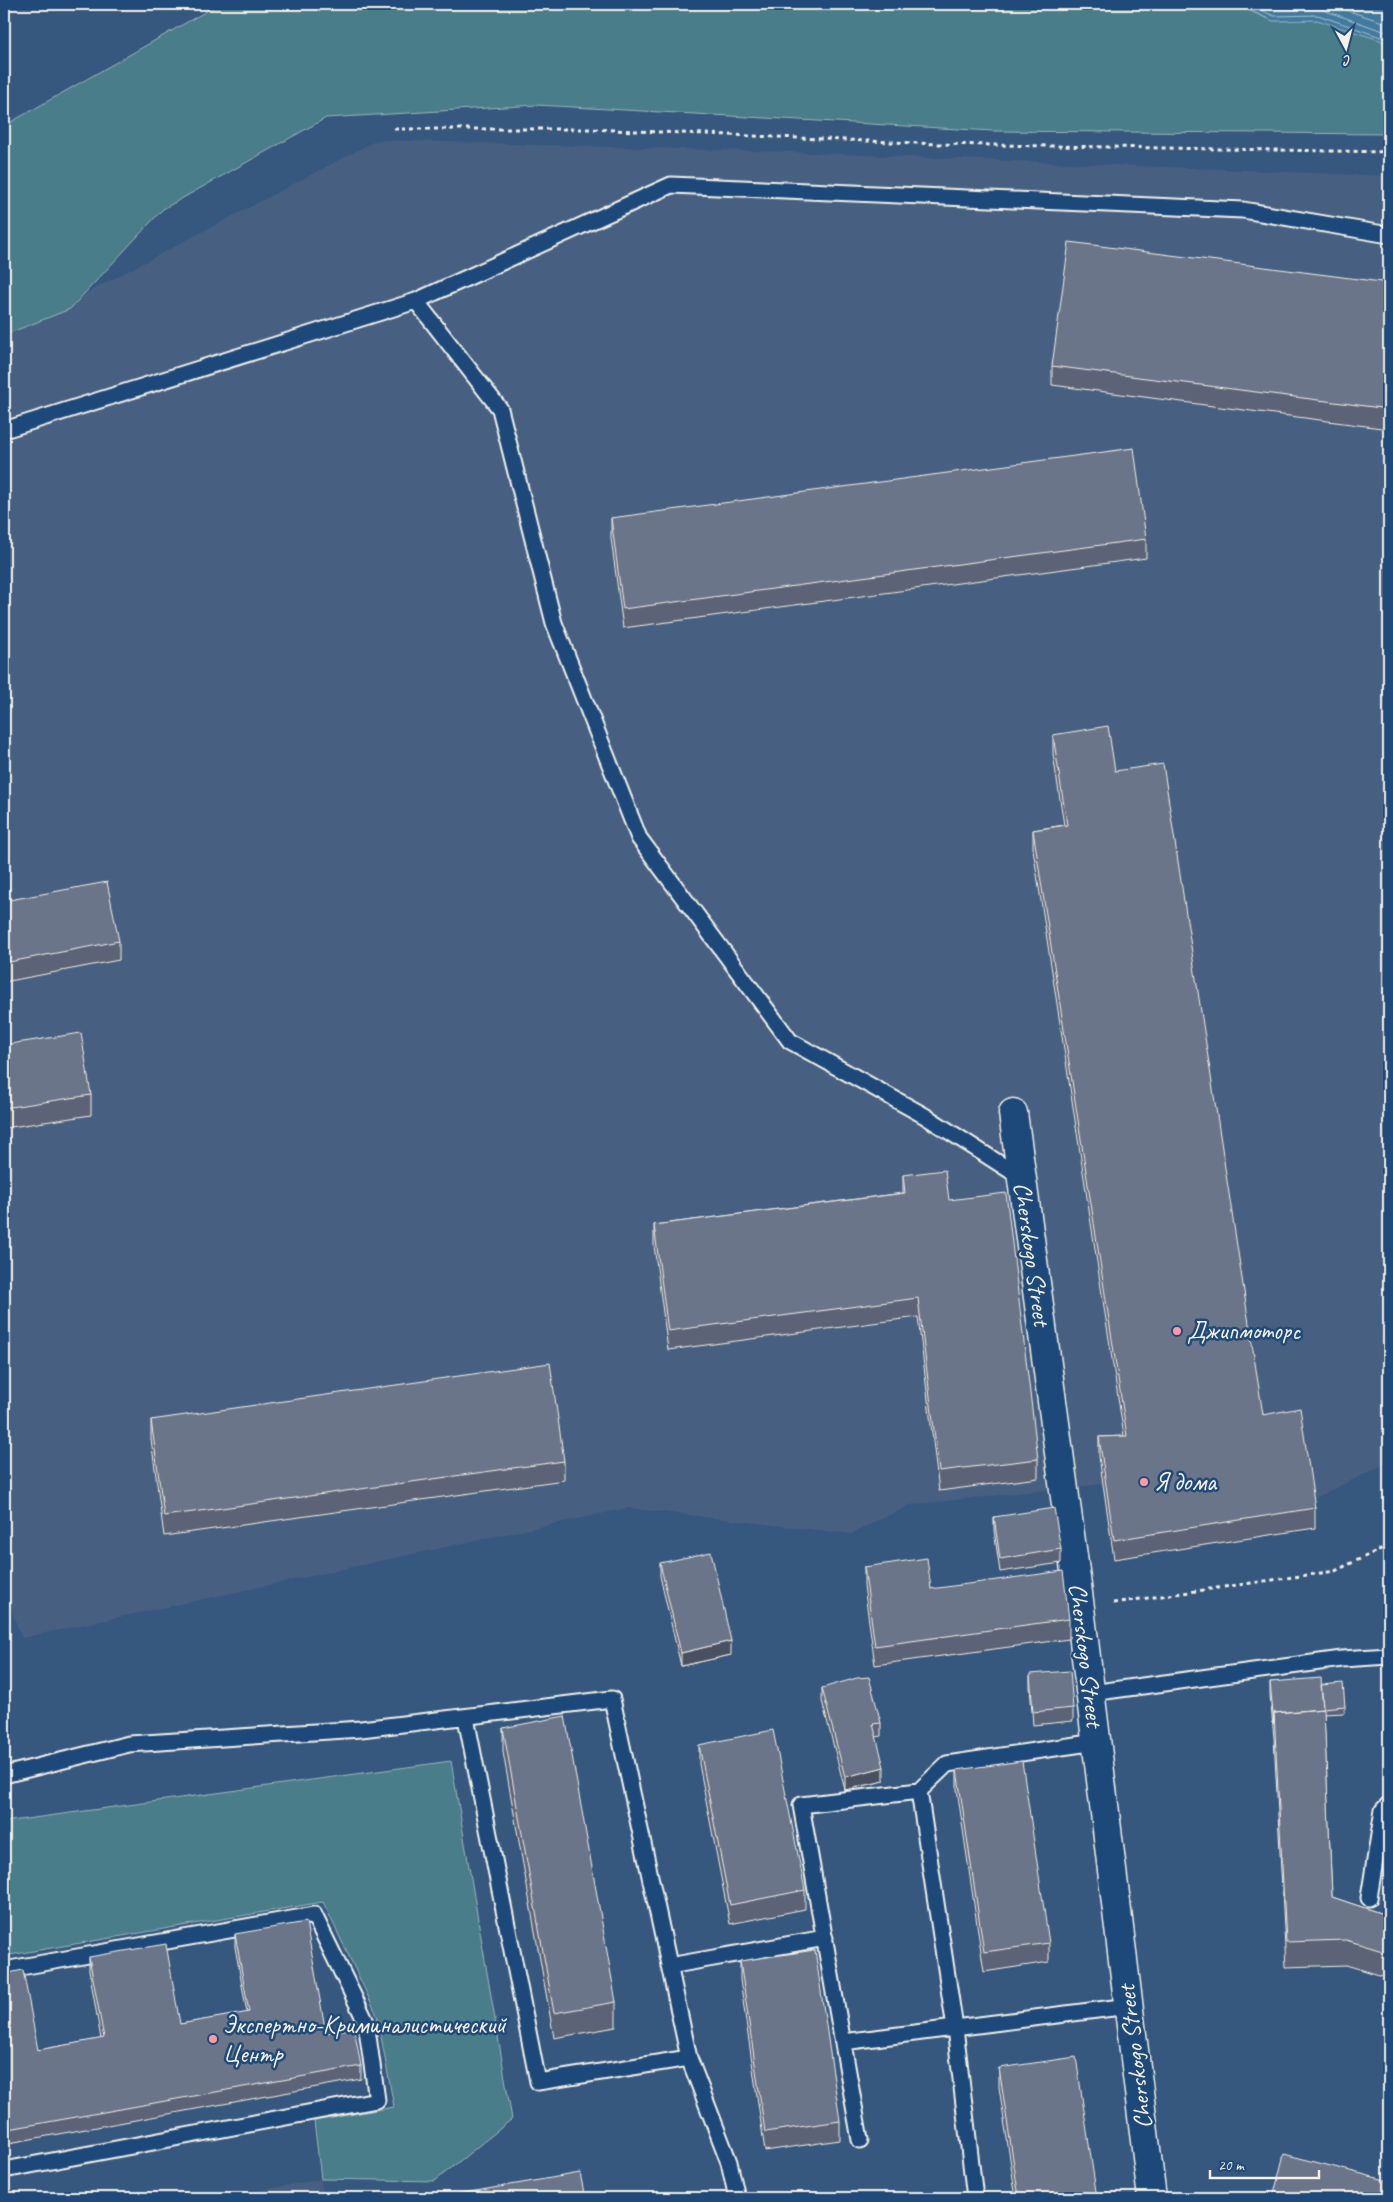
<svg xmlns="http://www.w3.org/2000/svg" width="1393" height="2202" font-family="Caveat,sans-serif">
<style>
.built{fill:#466081}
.green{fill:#487d8a;stroke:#9eb7b9}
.water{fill:#437a9f;stroke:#8aaabc}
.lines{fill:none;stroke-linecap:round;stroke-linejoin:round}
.shore{stroke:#adc1cb;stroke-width:1}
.lane-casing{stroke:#f4f1e8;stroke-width:19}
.street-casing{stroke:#f4f1e8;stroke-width:31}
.path{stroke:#f4f1e8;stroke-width:3;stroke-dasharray:4 4;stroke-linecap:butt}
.lane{stroke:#1f4a7a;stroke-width:15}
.street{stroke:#1f4a7a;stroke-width:28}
.wall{fill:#5b6476;stroke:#f4f1e8}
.shaded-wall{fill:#4a5160;stroke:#f4f1e8}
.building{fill:#6a7489;stroke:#f4f1e8}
.poi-dot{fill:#ff9aa2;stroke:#1f4a7a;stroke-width:2}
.labels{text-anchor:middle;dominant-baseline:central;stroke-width:5;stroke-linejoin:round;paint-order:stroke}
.street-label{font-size:25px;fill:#f4f1e8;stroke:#1f4a7a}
.poi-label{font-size:25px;fill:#f4f1e8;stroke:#1f4a7a;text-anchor:start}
</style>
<rect width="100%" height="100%" fill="#36577e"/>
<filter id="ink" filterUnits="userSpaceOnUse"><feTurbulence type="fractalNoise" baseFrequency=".02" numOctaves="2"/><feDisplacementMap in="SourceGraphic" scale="10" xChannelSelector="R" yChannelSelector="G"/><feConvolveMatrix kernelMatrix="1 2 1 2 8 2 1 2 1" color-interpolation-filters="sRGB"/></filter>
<g filter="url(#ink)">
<!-- built -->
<path class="built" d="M377,140L790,152L1389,176V1462L1311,1500L1315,1528L1114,1559L1102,1484L910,1505L851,1534L628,1508L22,1638L4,1590V335L70,309L88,292Z
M321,2179L323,2198H220Z"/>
<!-- green -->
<path class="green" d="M219,4H1226L1240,7L1273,21L1317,20L1380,40L1389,46V134L993,131L537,105L326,118L163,209L70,309L4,335V126Z
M451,1761L512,2119L435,2181L321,2179L314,2121L394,2107L377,2015L323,1902L4,1956V1822Z"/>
<!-- water -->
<path class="water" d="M1238,4H1389V46L1380,40L1317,20L1273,21Z"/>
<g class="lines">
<!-- shore -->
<path class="shore" d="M1247,4L1274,16L1318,15L1389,40
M1262,4L1276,9H1320L1389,33
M1327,4L1389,24"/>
<!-- lane casing -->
<g class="lane-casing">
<path id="lane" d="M416,301L500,409L554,623L639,838L790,1041L925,1116L1022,1178
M4,430L416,301L671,185L1243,210L1389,235
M1091,1693L1342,1659L1389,1656
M466,1718L538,2082L689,2058
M4,1775L129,1744L361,1729L612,1699L689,2058L729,2162L737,2198
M919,1791L955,2028L975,2198
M1369,1898L1383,1810L1389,1804
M669,1966L825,1938
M4,1970L314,1915L366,2022L377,2100L4,2170
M843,2042L1129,2006
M860,2140L801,1805L919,1791L947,1764L1096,1742"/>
</g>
<!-- street casing -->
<g class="street-casing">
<path id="street" d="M1013,1113L1080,1608L1152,2198"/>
</g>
<!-- path -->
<path class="path" d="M394,129H590L938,144L1389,152
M1113,1603L1335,1571L1389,1545"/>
<!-- lane -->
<use href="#lane" class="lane"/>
<!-- street -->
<use href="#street" class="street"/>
</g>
<!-- wall -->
<path class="wall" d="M1389,283V429L1052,385V366Z
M611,518L1146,539V558L623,628L611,538Z
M1053,735L1115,771L1263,1415L1315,1508V1528L1114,1559L1099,1456V1437L1124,1436L1033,849V830L1064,825L1053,754Z
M4,901L119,941V960L4,982Z
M4,1045L91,1095V1115L4,1128Z
M903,1175L949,1200L1038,1459V1478L939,1491L918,1317L668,1350L654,1245V1225L903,1193Z
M151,1420L564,1461V1480L164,1536L151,1439Z
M994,1517L1061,1549V1563L1000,1572L994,1530Z
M660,1563L731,1655L681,1666L660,1576Z
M864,1567L931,1589L1069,1619V1639L875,1665L864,1586Z
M1030,1674L1073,1708V1721L1033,1725L1030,1687Z
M1270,1682L1321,1685L1345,1706V1713L1324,1714L1332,1897L1389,1916V1978L1346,1965L1286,1967L1274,1738L1270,1695Z
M822,1688L881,1723V1736L876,1737L884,1781L845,1790L822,1701Z
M503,1728L616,2002V2027L554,2038L503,1752Z
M699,1745L805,1890V1909L730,1924L699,1764Z
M957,1770L1049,1943V1962L984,1972L957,1789Z
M235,1934L326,2033L361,2066V2079L9,2143L4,2114V1974L38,2050L101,2039L89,1970V1957L180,2024L247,2013L235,1947Z
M740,1961L840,2121V2140L765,2151L740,1980Z
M999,2068L1097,2198H1016L999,2087Z"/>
<!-- shaded-wall -->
<path class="shaded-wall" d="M731,1641V1655L681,1666V1653Z
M884,1767V1781L845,1790V1777Z"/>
<!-- building -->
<path class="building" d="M1069,242L1389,283V409L1052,366Z
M1134,448L1146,539L623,609L611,518Z
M1108,726L1115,771L1163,764L1263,1415L1300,1408L1315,1508L1114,1540L1099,1437L1127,1436L1033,830L1067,825L1053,735Z
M107,882L119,941L4,963V901Z
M81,1033L91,1095L4,1108V1045Z
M945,1170L949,1200L1006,1193L1038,1459L939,1471L918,1298L668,1331L654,1225L905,1193L903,1175Z
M550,1363L564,1461L164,1516L151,1420Z
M1054,1508L1061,1549L1000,1559L994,1517Z
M711,1552L731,1641L681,1653L660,1563Z
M927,1558L931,1589L1063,1571L1069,1619L875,1646L864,1567Z
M1070,1671L1073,1708L1033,1712L1030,1674Z
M869,1677L881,1723L873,1724L884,1767L845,1777L822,1688L857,1678Z
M1321,1678L1323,1709L1274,1713V1724L1270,1682Z
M1343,1683L1345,1706L1323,1708L1321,1685Z
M1324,1709L1332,1897L1389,1916V1953L1346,1940L1286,1942L1274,1713Z
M565,1716L616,2002L554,2013L503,1728Z
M773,1730L805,1890L730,1905L699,1745Z
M1022,1761L1049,1943L984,1952L957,1770Z
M306,1922L326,2033L354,2028L361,2066L9,2129L4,2100V1974L23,1970L38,2050L104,2038L89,1957L166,1944L180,2024L249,2012L235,1934Z
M815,1950L840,2121L765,2132L740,1961Z
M1076,2057L1097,2198H1019L999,2068Z
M1284,2154L1389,2181V2198H1273Z
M580,2173L585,2198H459L458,2194Z"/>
</g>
<!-- markers -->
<g class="poi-dot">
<circle cx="1177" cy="1331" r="5"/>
<circle cx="1144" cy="1482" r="5"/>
<circle cx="213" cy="2039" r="5"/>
</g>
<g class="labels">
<!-- street labels -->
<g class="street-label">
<text transform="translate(1032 1254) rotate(82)">Cherskogo Street</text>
<text transform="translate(1086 1655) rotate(83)">Cherskogo Street</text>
<text transform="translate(1135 2057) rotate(-97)">Cherskogo Street</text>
</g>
<!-- poi labels -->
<g class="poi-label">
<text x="1187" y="1331">Джипмоторс</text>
<text x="1154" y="1482">Я дома</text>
<text x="223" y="2025">Экспертно-Криминалистический<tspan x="223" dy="29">Центр</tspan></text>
</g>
</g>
<!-- margin -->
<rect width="1393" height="2202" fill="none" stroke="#1f4a7a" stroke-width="20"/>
<rect x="10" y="10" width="1373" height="2182" fill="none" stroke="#f4f1e8" stroke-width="2" filter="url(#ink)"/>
<!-- north arrow -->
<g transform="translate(1346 48) rotate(173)" stroke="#1f4a7a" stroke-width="4" paint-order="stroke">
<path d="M0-4L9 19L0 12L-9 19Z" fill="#f4f1e8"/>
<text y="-8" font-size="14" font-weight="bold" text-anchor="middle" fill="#f4f1e8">С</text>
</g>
<!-- scale -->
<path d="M1210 2170v8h109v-8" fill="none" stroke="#f4f1e8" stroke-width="2.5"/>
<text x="1218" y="2170" font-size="15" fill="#f4f1e8" stroke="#1f4a7a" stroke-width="4" paint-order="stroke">20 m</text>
</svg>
